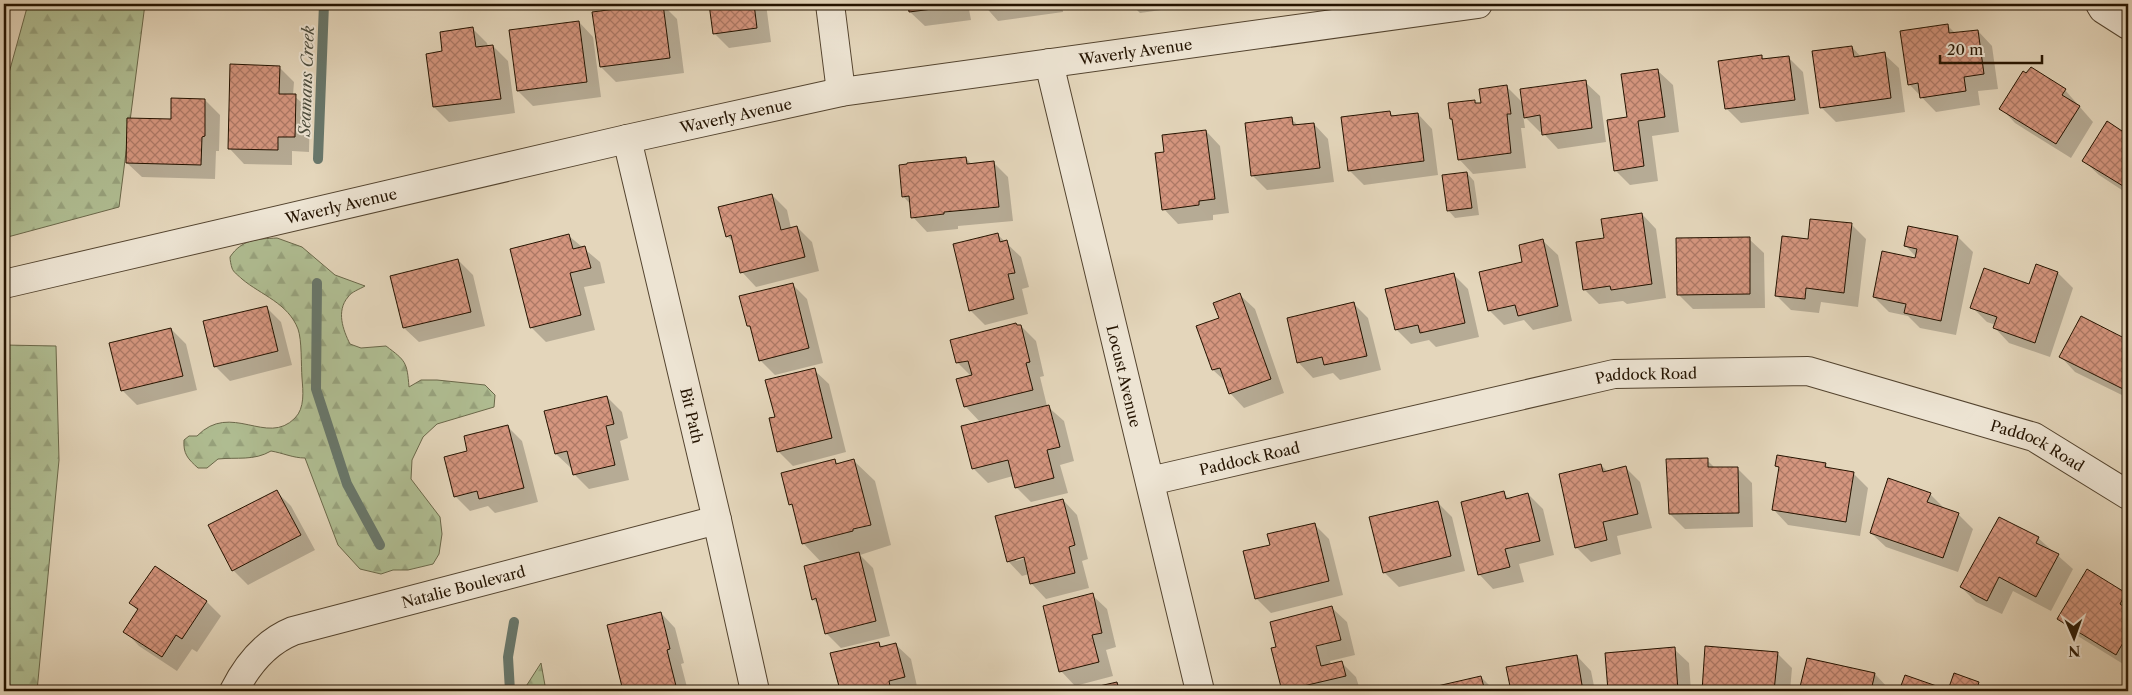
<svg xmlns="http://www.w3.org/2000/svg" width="2132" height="695" font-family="'Libre Caslon Text',serif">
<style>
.forest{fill:url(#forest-firs);stroke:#6a684a}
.shadow{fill:#0003;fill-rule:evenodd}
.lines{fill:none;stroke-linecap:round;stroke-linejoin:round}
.stream{stroke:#68776b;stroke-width:10}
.building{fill:url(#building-cross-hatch);stroke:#241300}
.street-casing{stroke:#54442f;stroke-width:30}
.street{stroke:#ede4d3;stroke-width:28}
.labels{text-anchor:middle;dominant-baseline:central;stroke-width:4;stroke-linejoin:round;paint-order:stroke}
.street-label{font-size:15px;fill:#241300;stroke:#ede4d3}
.water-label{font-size:16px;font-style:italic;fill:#4c4d3e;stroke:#ede4d3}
</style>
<defs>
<pattern id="forest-firs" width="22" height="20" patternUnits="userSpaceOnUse" patternTransform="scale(1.25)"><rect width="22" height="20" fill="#b0be93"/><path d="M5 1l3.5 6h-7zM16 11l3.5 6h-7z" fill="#97a27d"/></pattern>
<pattern id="building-cross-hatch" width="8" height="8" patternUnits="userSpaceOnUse" patternTransform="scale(1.25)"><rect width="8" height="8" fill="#d5967f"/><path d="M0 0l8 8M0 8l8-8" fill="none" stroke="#ad7966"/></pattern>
</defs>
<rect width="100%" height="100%" fill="#e4d6bb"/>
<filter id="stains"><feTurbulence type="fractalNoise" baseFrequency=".004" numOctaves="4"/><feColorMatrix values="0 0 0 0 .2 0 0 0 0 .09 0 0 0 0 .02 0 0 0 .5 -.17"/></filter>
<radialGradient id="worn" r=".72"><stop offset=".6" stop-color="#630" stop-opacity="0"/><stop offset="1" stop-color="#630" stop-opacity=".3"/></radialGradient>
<!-- forest -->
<path class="forest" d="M28,4H145L119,207L4,238V91Z
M277,238L302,247L335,275L365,286C360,289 351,292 348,297C336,311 343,330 350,344L361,348L386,346C406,361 407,362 409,387L421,380H437L485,385L495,395L494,407L437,424L423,437L412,460L411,479L440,517L442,534L439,554L433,564L408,570H393L381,574L360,569L338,545L305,458C293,458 283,453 271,451C254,461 237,457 218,459L207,468H198C188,459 183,454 184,440L189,436H197C231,401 267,447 295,418C305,408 303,391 302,378C301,365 302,340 298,329C288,303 261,295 242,279C239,276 233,272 232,268C231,265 230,260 230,257C242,239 257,239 277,238Z
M4,345L56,346L59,460L37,691H4Z
M541,663L546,691H523Z"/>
<!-- shadow -->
<path class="shadow" d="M662,4L677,19L684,73L616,82L601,67L594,13Z
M710,4H766L771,42L729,48L714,33Z
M909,4H968L971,20L925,26L910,12Z
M983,4H1062L1063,12L998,21Z
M1131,4H1203L1140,13Z
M579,22L593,37L601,97L533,106L518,91Z
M1947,25L1956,34L1978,31L1992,46L1998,89L1978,91L1980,105L1936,112L1909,84Z
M472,28L487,43L488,47L493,46L508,61L515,113L449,122L434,107L427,55L444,52ZM474,43H476L478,53Z
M1852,47L1861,57L1884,54L1899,68L1905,112L1836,122L1821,107Z
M1761,56L1765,60L1788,57L1803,72L1809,114L1741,123L1726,108Z
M279,67L294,82L293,95L310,110L309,152L292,151V165L244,164L230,149Z
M1658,71L1673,85L1679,132L1652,136L1658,181L1630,185L1615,170L1629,118Z
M1585,82L1600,96L1606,142L1558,149L1544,134L1543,131L1540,132L1523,115L1525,128H1521L1526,168L1473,174L1459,159L1454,122L1451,119L1474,101L1478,104H1482L1507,87L1523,103Z
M2065,90L2093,122L2071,158L2015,123L2001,108Z
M205,100L220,115L219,151H216L215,179L142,177L127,163L172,121Z
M1389,112L1394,117L1418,114L1432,129L1438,175L1364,185L1349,170Z
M1291,119L1299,126L1314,124L1328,139L1334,182L1267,190L1253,176Z
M2107,123L2128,136V194L2099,175L2084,161Z
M1206,131L1220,146L1229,213L1213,215V220L1178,224L1164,209Z
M966,158L972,165L993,162L1008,177L1013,221L958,226V229L927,232L913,217L911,205L903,196Z
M1467,173L1474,181L1479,215L1455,218L1448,210Z
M772,195L787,210L791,228L797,227L812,242L819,271L756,287L742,272L735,244L727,236Z
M1642,214L1656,229L1666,298L1627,304L1623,301L1599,304L1584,289L1605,239Z
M1852,225L1866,239L1858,307L1821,302L1819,313L1791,310L1776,295L1809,240Z
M997,234L1021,257L1029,287L1022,289L1028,314L985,325L970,310Z
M569,236L600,262L605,283L584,287L595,330L546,342L531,327Z
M1958,237L1973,252L1956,335L1920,328L1908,316L1889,312L1874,297L1916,259V257L1905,245Z
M1749,239L1764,253L1765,308L1693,309L1678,294Z
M1543,241L1558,255L1572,321L1533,330L1524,320L1504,325L1489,310L1524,263Z
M458,260L473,275L485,326L419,342L404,328Z
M2036,265L2058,273L2073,288L2050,357L2009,343L1995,328L1996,325L1987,322L1972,307L2029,285Z
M1453,274L1468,289L1479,337L1436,347L1429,340L1411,344L1396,329Z
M792,284L807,299L823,363L775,375L760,360L753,331L748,326Z
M1240,295L1255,309L1284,393L1244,408L1230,393L1226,382L1213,370L1198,327L1220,319Z
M1354,304L1368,318L1381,370L1340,380L1333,373L1313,378L1299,363L1289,319Z
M266,307L281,322L292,365L230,381L215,366Z
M2081,317L2128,341V398L2075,372L2061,357Z
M1021,326L1036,341L1044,376L1040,377L1047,406L1064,421L1074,461L1060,465L1068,493L1031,502L1016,487L1013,476L988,483L973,468L981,423L965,406L971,376L958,363L952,341Z
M171,329L186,344L197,390L137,405L122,390Z
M814,370L829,384L846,452L793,466L778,451L777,418Z
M607,397L622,412L628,438L620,441L629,480L589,489L575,475L573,468H571L556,454Z
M508,427L522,441L538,502L495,513L488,506L470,511L455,496L469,452Z
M1707,460L1716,469L1737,468L1752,483L1753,527L1685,529L1670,514Z
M835,461L839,464L854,461L875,481L891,545L860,555L873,568L890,636L841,648L826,633L819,605L813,599L822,563L803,543L795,508L790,504Z
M1825,464L1831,470L1853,473L1868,488L1860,536L1788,525L1774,510L1780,469L1776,465Z
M1601,465L1608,472L1626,468L1640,482L1652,528L1617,536L1621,554L1591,562L1576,547Z
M276,491L291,506L315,550L248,585L233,570Z
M1503,493L1510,499L1528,494L1543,509L1554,555L1519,564L1524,582L1493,589L1479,574Z
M1930,494L1945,509L1958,514L1973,529L1958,572L1886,547L1871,533Z
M1063,500L1077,515L1088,559L1082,561L1089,588L1046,599L1032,584L1029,574L1022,576L1008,561ZM1030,555V557L1016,561V558Z
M1437,502L1452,517L1465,571L1399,587L1384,572Z
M1999,518L2038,538L2073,569L2051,611L2013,591L2002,614L1976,602L1961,587Z
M1314,524L1329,539L1343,595L1271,613L1256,598L1271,546Z
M2087,571L2128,597V667L2073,633L2058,618Z
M1092,595L1107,609L1116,647L1106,650L1113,676L1075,686L1061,671Z
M207,602L221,616L197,652L192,649L177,671L139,646L125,631L138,611L131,603Z
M1332,608L1347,622L1355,655L1330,661L1331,665L1342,663L1356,677L1360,690L1283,691L1278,648Z
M661,613L675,628L684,663L681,664L688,691H624L608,626Z
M879,643L883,648L896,645L911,659L918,691H840L832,654Z
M1707,648L1777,653L1792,668L1790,691H1703Z
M1674,649L1689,663L1691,691H1609L1606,654Z
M1577,656L1591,671L1595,691H1512L1508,668Z
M1808,659L1875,674L1889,689V691H1800Z
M1955,674L1978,683L1987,691H1900L1906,676L1949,691Z
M1481,677L1495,691H1423Z
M1117,683L1125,691H1082Z"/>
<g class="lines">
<!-- stream -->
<path class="stream" d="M318,159L324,4
M317,283L316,389L347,484L380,545
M510,691L508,657L514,622"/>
</g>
<!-- building -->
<path class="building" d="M655,4H663L670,58L600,67L592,12Z
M709,4H754L757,28L713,34Z
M908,4H956V6L909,12Z
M579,21L587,82L517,91L509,30Z
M1948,24L1949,33L1978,30L1984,74L1964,77L1966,91L1920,98L1918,83L1908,85L1900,31Z
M473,27L476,47L493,45L501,99L433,107L426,54L442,51L440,32Z
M1852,46L1854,57L1885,52L1891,98L1820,108L1812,51Z
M1762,55V59L1789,56L1795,100L1725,109L1718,61Z
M230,64L280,66L279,94H296L295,137H278V150L228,149Z
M2031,67L2066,89L2062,95L2080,106L2056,144L1999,109L2023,71L2026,73Z
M1658,69L1665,117L1638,121L1644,166L1614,171L1607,120L1627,117L1621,74Z
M1586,80L1592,128L1542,135L1540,115L1524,118L1520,89Z
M1507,85L1511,114H1507L1511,153L1458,160L1452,119H1450L1448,103L1475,100V103H1481L1479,89Z
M171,98L205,99V136L202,137L201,165L126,163L127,118L171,119Z
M1390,111L1391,116L1418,113L1424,161L1348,171L1341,117Z
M1292,117L1293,125L1314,123L1320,168L1251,176L1245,123Z
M2107,121L2128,135V189L2082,161Z
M1206,130L1215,199L1199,201V205L1162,210L1155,153L1164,152L1162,135Z
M966,157L967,164L994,161L999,207L944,212V214L911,218L909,196L902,197L899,165L907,164V163Z
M1467,172L1472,208L1447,211L1442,175Z
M772,194L781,230L797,226L805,257L740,273L731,235L726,237L718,207Z
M1642,213L1652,284L1611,290L1610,286L1583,290L1576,242L1604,238L1601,219Z
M1810,219L1852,223L1844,293L1806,288L1805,299L1775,296L1782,236L1808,239Z
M1908,226L1958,236L1941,321L1904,313L1906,304L1873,297L1882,251L1915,258L1917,249L1904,246Z
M998,233L1000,242L1007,240L1015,273L1008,274L1014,299L969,311L953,244Z
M569,234L573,249L585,246L591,268L570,273L581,315L530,328L510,249Z
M1750,237V294L1677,295L1676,238Z
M1543,239L1558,306L1518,316L1515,305L1488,311L1479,272L1522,262L1519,245Z
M458,259L471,312L403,328L390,276Z
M2036,264L2058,272L2035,343L1993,328L1997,317L1970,308L1984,268L2029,284Z
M1454,273L1465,323L1420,333L1418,325L1395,330L1385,289Z
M793,283L809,348L759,361L750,326H747L739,296Z
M1240,293L1271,379L1229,394L1220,368L1212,370L1196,326L1219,318L1213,303Z
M1354,302L1367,356L1324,365L1322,357L1297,363L1287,318Z
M267,306L278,351L214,367L203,321Z
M2081,316L2128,340V378L2123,389L2059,357Z
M1016,323L1017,325H1021L1030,362L1026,363L1033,390L964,407L956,379L972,375L968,361L956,363L950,340Z
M171,328L183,376L121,391L109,343Z
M815,368L832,438L777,452L769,418L775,417L765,380Z
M607,396L614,424L606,426L615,465L573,475L567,451L555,454L544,411Z
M1049,405L1060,447L1047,450L1054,478L1015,488L1008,460L972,469L961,426Z
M508,425L524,488L479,499L477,491L454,497L444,457L467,451L464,436Z
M1777,455L1826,463L1825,467L1854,472L1846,522L1772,510L1779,467L1775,466Z
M1708,458V467H1738L1739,513L1669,514L1666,459Z
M835,459L836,464L854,459L871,525L853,529V531L802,544L792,504L789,505L781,473Z
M1601,464L1603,472L1626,466L1638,514L1603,522L1607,540L1575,548L1559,474Z
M1888,478L1931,493L1927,502L1959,513L1943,558L1870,533Z
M277,490L301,535L232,571L208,525Z
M1504,491L1506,499L1528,493L1540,541L1505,549L1510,567L1478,575L1461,502Z
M1063,499L1075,545L1069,547L1075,573L1030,584L1024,557L1007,562L995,516Z
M1438,501L1451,556L1383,573L1369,517Z
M1999,517L2039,537L2036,543L2059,554L2036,597L1999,577L1987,601L1960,587Z
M1315,523L1329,581L1255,599L1243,551L1270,545L1267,534Z
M859,552L876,621L825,634L816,598L812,600L804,566Z
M155,566L207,601L182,639L176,635L162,657L123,632L138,609L129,603Z
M2087,569L2126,593L2120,604L2128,610V634L2116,655L2057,619Z
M1093,593L1102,633L1092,635L1099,662L1059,672L1043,606Z
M1332,606L1341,640L1316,646L1321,666L1342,661L1346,676L1282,691L1271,648L1276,647L1270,622Z
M661,612L670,649L667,650L676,686L653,691H623L607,625Z
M879,642L880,647L896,643L905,677L889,681L891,691H834L840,690L830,653Z
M1705,646L1778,652L1774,691H1702Z
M1675,647L1678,691H1608L1605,653Z
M1577,655L1583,691H1511L1506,667Z
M1807,658L1875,673L1871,691H1799Z
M1954,673L1979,682L1976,691H1899L1905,675L1948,690Z
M1481,676L1485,691H1418L1433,687Z
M1117,682L1119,691H1077Z"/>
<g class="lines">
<!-- street casing -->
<g class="street-casing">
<g id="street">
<path d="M830,4L841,92"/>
<path d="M2100,4L2103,9L2128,25"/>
<path id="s1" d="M1049,63L1200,691"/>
<path id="s2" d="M627,139L717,520L755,691"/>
<path id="s3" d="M4,284L627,139L841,92L1478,4"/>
<path id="s4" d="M1150,481L1614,374L1808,371L2034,437L2128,495"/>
<path id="s5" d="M234,691C247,665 266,642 293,631L717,520"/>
</g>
</g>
<!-- street -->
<use href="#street" class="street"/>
</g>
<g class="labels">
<!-- street labels -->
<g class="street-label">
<text stroke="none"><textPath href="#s3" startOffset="1156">Waverly Avenue</textPath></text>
<text stroke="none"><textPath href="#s3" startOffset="751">Waverly Avenue</textPath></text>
<text stroke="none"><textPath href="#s3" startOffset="346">Waverly Avenue</textPath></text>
<text stroke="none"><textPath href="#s4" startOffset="508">Paddock Road</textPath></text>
<text stroke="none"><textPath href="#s1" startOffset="322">Locust Avenue</textPath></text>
<text stroke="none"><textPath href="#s2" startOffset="284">Bit Path</textPath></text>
<text stroke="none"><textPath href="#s4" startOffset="912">Paddock Road</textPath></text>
<text stroke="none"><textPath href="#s4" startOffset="102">Paddock Road</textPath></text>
<text stroke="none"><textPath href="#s5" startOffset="262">Natalie Boulevard</textPath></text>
</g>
<!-- water labels -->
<g class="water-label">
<text transform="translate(306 81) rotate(-88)">Seamans Creek</text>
</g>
</g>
<!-- margin -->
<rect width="2132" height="695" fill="none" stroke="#e4d6bb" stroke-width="20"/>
<rect x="5" y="5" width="2122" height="685" fill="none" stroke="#241300" stroke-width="2.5"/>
<rect x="10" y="10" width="2112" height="675" fill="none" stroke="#241300"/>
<!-- north arrow -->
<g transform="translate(2074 638) rotate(178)" stroke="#ede4d3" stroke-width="4" paint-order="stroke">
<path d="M0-4L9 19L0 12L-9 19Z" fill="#241300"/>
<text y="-8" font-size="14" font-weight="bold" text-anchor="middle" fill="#241300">N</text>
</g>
<!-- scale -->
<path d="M1940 55v8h102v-8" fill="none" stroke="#241300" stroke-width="2.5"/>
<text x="1947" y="55" font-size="15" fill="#241300" stroke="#ede4d3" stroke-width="4" paint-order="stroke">20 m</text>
<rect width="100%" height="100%" filter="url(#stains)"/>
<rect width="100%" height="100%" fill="url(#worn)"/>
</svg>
